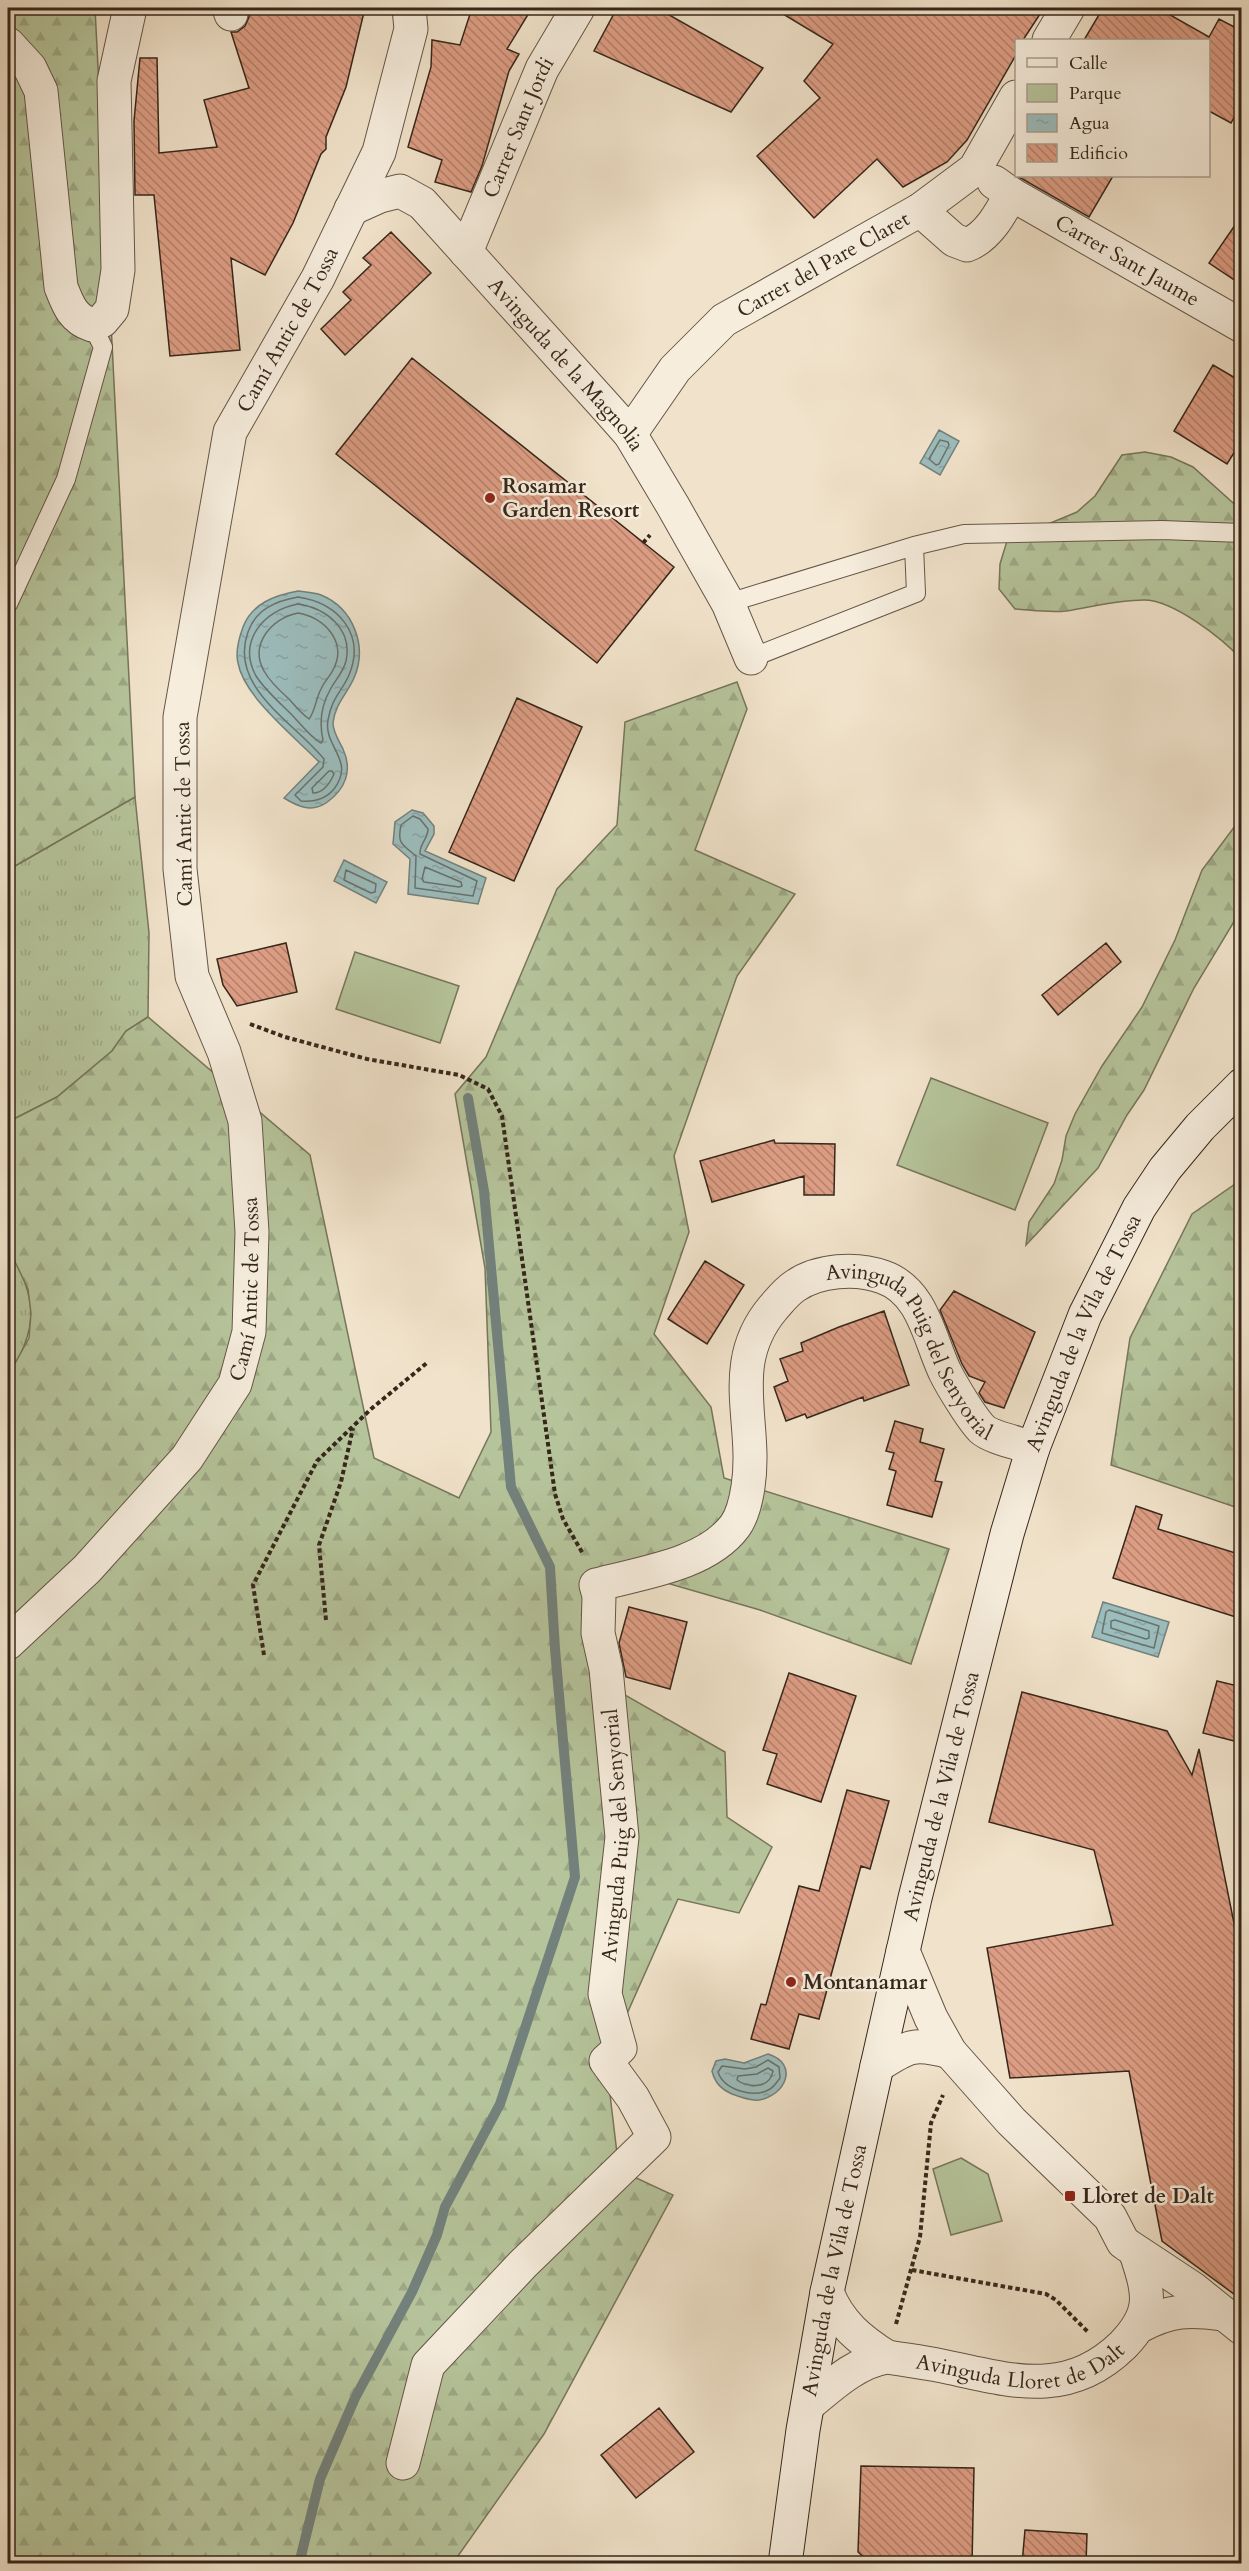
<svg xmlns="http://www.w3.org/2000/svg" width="1249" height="2571" font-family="Cardo,serif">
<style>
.grass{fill:url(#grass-tufts);stroke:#76765b;stroke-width:1.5}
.forest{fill:url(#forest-firs);stroke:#76765b;stroke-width:1.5}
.park{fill:#b6c49b;stroke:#76765b;stroke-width:1.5}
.water{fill:url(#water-ripples);stroke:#73817c;stroke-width:1.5}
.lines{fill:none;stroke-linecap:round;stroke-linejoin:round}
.shore{stroke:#69726c;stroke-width:1.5}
.stream{stroke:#73817c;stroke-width:10}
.building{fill:url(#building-back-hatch);stroke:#36271b;stroke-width:1.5}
.lane-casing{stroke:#655647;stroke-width:20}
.street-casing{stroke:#655647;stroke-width:35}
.secondary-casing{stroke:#36271b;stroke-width:35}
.path{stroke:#36271b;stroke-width:4;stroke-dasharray:4.5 3;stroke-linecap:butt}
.lane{stroke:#f6eddd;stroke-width:18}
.street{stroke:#f6eddd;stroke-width:33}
.secondary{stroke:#f6eddd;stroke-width:33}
.poi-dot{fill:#8f2418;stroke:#f6eddd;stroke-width:2}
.labels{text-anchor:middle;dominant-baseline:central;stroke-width:5;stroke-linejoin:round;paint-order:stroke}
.street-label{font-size:21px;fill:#36271b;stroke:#f6eddd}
.poi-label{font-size:21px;font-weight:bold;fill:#36271b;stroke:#f6eddd;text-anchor:start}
</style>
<defs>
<pattern id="grass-tufts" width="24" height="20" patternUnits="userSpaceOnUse" patternTransform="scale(1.5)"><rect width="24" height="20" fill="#b6c49b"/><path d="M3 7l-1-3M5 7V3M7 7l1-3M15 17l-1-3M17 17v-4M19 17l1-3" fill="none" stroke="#9da885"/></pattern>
<pattern id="forest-firs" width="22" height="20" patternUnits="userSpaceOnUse" patternTransform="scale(1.5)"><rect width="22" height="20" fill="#b6c49b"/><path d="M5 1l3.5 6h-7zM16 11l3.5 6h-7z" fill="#9da885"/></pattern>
<pattern id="water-ripples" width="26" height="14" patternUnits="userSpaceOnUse" patternTransform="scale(1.5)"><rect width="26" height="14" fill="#9cbdbd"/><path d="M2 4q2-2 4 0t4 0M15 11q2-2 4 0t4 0" fill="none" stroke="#87a2a2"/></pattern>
<pattern id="building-back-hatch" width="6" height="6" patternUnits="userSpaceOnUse" patternTransform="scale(1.5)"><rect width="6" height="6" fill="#dd9d84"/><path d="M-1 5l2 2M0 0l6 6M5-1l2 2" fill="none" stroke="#b4806b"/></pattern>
</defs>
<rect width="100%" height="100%" fill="#f1e3cb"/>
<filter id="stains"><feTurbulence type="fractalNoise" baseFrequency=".00333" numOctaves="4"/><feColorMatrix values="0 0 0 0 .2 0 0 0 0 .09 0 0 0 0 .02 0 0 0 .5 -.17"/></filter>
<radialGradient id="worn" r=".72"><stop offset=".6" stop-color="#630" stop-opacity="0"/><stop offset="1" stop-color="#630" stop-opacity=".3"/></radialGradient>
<!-- grass -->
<path class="grass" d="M135,797L149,933L148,1017L126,1031L112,1051L57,1097L8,1122V870Z
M8,1247C37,1297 40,1327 8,1376Z"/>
<!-- forest -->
<path class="forest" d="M8,8H95L135,797L8,870Z
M1145,452L1171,457L1193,467L1241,510V659C1222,638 1173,600 1144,600C1118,600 1091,607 1066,611C1049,613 1031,610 1015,609L999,589L1000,564L1007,541L1077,512L1095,496L1122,455Z
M737,682L747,709L695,850L795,894L737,976L674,1156L689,1232L654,1334L711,1407L724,1478L949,1549L911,1664L760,1610L653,1579L614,1595L595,1668L616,1690L725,1752L727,1817L772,1847L739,1913L678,1899L606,2061L619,2170L673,2195L544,2434L453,2563H8V1376L29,1338L31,1313L28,1289L8,1247V1122L57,1097L112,1051L126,1031L148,1017L310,1155L374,1458L459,1498L491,1432L485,1268L455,1094L486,1057L557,889L617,825L625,722Z
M1241,818V910L1194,988L1144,1090L1127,1115L1098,1168L1026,1245L1029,1222L1054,1184L1062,1160L1066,1136L1075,1114L1102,1066L1142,1007L1175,940L1202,870Z
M1241,1180V1509L1111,1465L1130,1338L1192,1214Z"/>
<!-- park -->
<path class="park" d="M355,952L459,986L440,1043L336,1009Z
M931,1078L1048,1123L1015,1210L897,1165Z
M961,2158L988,2174L1002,2221L951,2235L933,2169Z"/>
<!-- water -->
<path class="water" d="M939,430L959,441L940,475L920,463Z
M298,591C305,592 314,592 321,595C353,608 368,646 354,678C347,694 335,704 333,723C333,732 339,741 343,749C353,771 345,790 326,803C311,813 297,806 284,798L319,762C295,737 244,697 238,663C235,651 239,638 243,627C252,603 276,595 298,591Z
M412,810L423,813L434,826V834L425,851L486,878L478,904L408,894L410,859L393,844L395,822Z
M344,860L387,882L376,903L334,881Z
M1103,1602L1169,1622L1158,1657L1092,1637Z
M768,2054C800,2064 785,2096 759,2100C751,2101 740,2097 732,2094C721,2089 715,2083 712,2071L716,2061L725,2059L744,2063Z"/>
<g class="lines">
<!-- shore -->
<path class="shore" d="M940,440L948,442L949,445L939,464L936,465L929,459Z
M298,597C338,603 366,634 349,675C341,693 332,697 328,720C323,747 356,760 334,789C325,800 313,802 301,801L295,795L323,767L324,759C294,722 228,687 248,632C256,609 276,601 298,597Z
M298,604C326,608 353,629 346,661C343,673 335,680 330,690C321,706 319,722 323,740L321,743C310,737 300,723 291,714C279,702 265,690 256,676C237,641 264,610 298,604Z
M298,613C324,617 348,642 333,670C330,676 324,682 321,689C316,698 315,712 309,719C302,714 295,706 289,699C280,691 270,682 264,671C249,644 272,618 298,613Z
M329,771H332L334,774C330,783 323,793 313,793L312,788Z
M413,816L420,819L428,829C428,839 419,844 420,854L477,881L473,896L415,888L416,856C402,844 397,844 401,825Z
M425,867L461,882L462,886L459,887L424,882L422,879Z
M346,870L376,884L375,892L371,893L344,880Z
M1109,1610L1159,1626L1154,1648L1102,1633L1106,1612Z
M1115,1620L1149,1631V1638L1146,1639L1111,1628V1621Z
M768,2060L779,2067L780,2078C777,2082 774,2087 770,2089C754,2099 724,2090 718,2072L722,2066L745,2069L756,2067Z
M768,2068L773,2071C770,2089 748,2088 737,2080L738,2076L757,2074Z"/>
<!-- stream -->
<path class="stream" d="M299,2564L320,2479L355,2398L412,2292L437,2235L445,2207L500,2104L575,1877L555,1649L550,1567L511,1487L484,1191L468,1098"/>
</g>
<!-- building -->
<path class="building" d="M249,8H365L346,87L326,137V149L321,154L293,223L265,275L231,258L240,350L170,356L154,195H135L134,121L140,58H157L159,153L217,147L204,100L249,88L231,32H237L245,26L249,17Z
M472,8H532L507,49L519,54L509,71L482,166L471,192L435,182L442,160L408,147L431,67L432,40L460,45Z
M617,8H657L763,68L731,112L594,51Z
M773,8H1044L1023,40H1017V53L967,140L947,162L903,187L877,159L814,218L757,156L820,98L804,81L833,44Z
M1103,8H1158L1209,37L1219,19L1242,31V103L1231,123L1209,111V40H1084Z
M1017,176H1113L1089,217Z
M1242,215V285L1209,263Z
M391,232L431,273L345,355L321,329L351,300L343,292L371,265L363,258Z
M412,358L674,567L597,663L336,454Z
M1213,365L1242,382V440L1227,464L1174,431Z
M517,698L582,727L514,881L449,852Z
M286,943L297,992L237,1006L223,985L217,959Z
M1106,943L1121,962L1058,1015L1042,995Z
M774,1140L775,1143L835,1144L834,1195H804V1176L712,1202L700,1161Z
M705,1261L744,1285L707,1344L668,1319Z
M954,1291L1035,1332L1004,1408L985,1402L979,1393L985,1382L969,1376L962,1364L940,1310Z
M884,1311L909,1385L864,1401L863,1397L807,1418L805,1414L786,1421L774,1387L788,1381L780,1359L803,1351L801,1343L839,1327Z
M895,1421L923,1429L920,1442L944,1449L935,1481L942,1482L932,1517L887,1505L896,1471L889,1469L894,1453L886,1451Z
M1136,1506L1162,1515L1158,1529L1242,1555V1619L1113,1578Z
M629,1607L687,1622L670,1689L626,1677L619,1643Z
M789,1673L856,1696L821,1802L767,1784L777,1754L763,1750Z
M1217,1681L1242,1687V1743L1203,1733Z
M1022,1692L1167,1731L1192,1775L1199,1749L1242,1963V2300L1162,2241L1129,2071L1010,2078L987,1948L1113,1925L1094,1850L989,1822Z
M847,1790L889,1801L870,1869L861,1866L819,2019L799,2014L789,2049L751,2039L761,2004L766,2005L799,1886L819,1891Z
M659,2408L694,2452L636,2498L601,2455Z
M861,2466L974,2468L972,2564H871L858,2552Z
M1025,2530L1087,2534L1086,2564H1022Z"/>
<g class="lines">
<!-- lane casing -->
<g class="lane-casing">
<path id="lane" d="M728,603L914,546L964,534L1162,530L1242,533
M8,604L66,479L103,347L92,325
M751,658L916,593L914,546"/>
</g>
<!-- street casing -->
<g class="street-casing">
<g id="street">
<path d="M229,8L231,14"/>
<path d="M1049,40L1068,8"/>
<path d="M8,44L30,68L41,91L61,287C68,305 73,319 92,325L102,321L112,309L118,270L114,81L130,8"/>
<path id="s1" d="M1011,194L1242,326"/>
<path id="s2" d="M351,209L380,196L400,191L422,203L606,407L630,434L673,506L728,603L751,658"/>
<path d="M920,210L954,240L967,245C988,237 1001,213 1011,194L994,182"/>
<path id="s3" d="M466,252L542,69L578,8"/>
<path id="s4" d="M630,434L675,369L724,320L920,210L975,169L1016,97"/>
<path id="s5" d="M8,1643L87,1569L187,1458L235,1384L249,1332L252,1232L245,1121L224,1052L192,976L180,869V717L230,432L318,278L379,152L411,29L409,8"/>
<path d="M903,1951L931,2018L950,2052L1011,2121L1110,2217L1123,2242"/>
<path d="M877,2066C908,2046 913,2042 950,2052"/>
<path d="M1127,2245L1192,2288L1242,2328"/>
<path d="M827,2292C839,2323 860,2340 887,2357"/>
<path d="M1140,2326C1170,2310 1189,2309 1222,2314"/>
<path id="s6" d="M808,2405C831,2386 856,2362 887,2357C905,2360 924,2362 942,2366C1009,2380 1067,2400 1123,2345C1155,2312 1149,2293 1136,2253"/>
<path id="s7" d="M403,2463L428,2365L523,2264L654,2137L633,2098L606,2061L620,2048L605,1994L622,1837L606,1669L598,1633L599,1596L596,1585C640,1573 706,1565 735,1526C743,1515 746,1500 748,1487C758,1422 725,1365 773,1308C780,1300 786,1292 795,1286C818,1270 856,1267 883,1277C923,1291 929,1338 945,1372C952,1386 972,1419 982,1429C990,1437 1022,1444 1033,1448"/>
</g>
</g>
<!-- secondary casing -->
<g class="secondary-casing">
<g id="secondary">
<path id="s8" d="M785,2564L803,2430L827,2292L877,2066L915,1898L1007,1534L1033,1448L1085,1315L1139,1208L1165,1169L1200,1127L1242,1085"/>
</g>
</g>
<!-- path -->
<path class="path" d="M643,543L650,535
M250,1024L285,1037L367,1059L459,1075L488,1089L502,1116L555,1494L563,1519L583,1554
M326,1620L319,1545L341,1482L353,1428
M264,1655L253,1585L317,1461L371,1409L428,1362
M912,2270L1046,2294L1056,2300L1088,2332
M896,2324L920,2237L931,2123L943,2095"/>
<!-- lane -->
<use href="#lane" class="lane"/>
<!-- street -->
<use href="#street" class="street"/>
<!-- secondary -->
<use href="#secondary" class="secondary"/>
</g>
<!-- markers -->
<g class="poi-dot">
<circle cx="490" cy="498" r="6"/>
<circle cx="791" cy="1982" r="6"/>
<rect x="1064" y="2190" width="12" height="12" rx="3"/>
</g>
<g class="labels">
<!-- street labels -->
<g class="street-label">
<text stroke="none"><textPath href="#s3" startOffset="135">Carrer Sant Jordi</textPath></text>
<text stroke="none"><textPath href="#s1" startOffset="134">Carrer Sant Jaume</textPath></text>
<text stroke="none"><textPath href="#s4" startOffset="262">Carrer del Pare Claret</textPath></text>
<text stroke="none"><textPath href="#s5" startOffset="1432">Camí Antic de Tossa</textPath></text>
<text stroke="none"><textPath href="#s2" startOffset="294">Avinguda de la Magnolia</textPath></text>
<text transform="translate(184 814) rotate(-91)">Camí Antic de Tossa</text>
<text stroke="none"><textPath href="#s5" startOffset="442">Camí Antic de Tossa</textPath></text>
<text stroke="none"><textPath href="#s8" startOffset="1270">Avinguda de la Vila de Tossa</textPath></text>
<text stroke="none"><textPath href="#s7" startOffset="1572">Avinguda Puig del Senyorial</textPath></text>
<text stroke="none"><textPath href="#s8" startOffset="784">Avinguda de la Vila de Tossa</textPath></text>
<text stroke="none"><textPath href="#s7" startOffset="747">Avinguda Puig del Senyorial</textPath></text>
<text stroke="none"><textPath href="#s8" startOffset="298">Avinguda de la Vila de Tossa</textPath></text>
<text stroke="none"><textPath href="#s6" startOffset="231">Avinguda Lloret de Dalt</textPath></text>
</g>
<!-- poi labels -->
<g class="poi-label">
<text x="502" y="486">Rosamar<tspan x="502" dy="24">Garden Resort</tspan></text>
<text x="803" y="1982">Montanamar</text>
<text x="1082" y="2196">Lloret de Dalt</text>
</g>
</g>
<!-- margin -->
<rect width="1249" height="2571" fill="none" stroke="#f1e3cb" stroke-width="30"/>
<rect x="9" y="9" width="1231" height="2553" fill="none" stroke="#36271b" stroke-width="3"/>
<rect x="15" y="15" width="1219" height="2541" fill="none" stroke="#36271b" stroke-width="1.5"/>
<!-- legend -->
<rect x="1015" y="39" width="195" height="138" fill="#f6eddd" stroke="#a99e8f" stroke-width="1.5"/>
<rect x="1027" y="58" width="30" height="9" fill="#f6eddd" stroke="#a99e8f" stroke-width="1.5"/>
<text x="1069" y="69" font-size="18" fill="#36271b">Calle</text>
<rect x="1027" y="84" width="30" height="18" fill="#b6c49b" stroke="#a99e8f" stroke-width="1.5"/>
<text x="1069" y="99" font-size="18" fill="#36271b">Parque</text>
<rect x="1027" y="114" width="30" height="18" fill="url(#water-ripples)" stroke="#a99e8f" stroke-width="1.5"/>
<text x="1069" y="129" font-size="18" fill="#36271b">Agua</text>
<rect x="1027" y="144" width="30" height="18" fill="url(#building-back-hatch)" stroke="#a99e8f" stroke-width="1.5"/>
<text x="1069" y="159" font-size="18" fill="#36271b">Edificio</text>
<rect width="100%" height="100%" filter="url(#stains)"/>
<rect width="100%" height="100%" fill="url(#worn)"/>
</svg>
